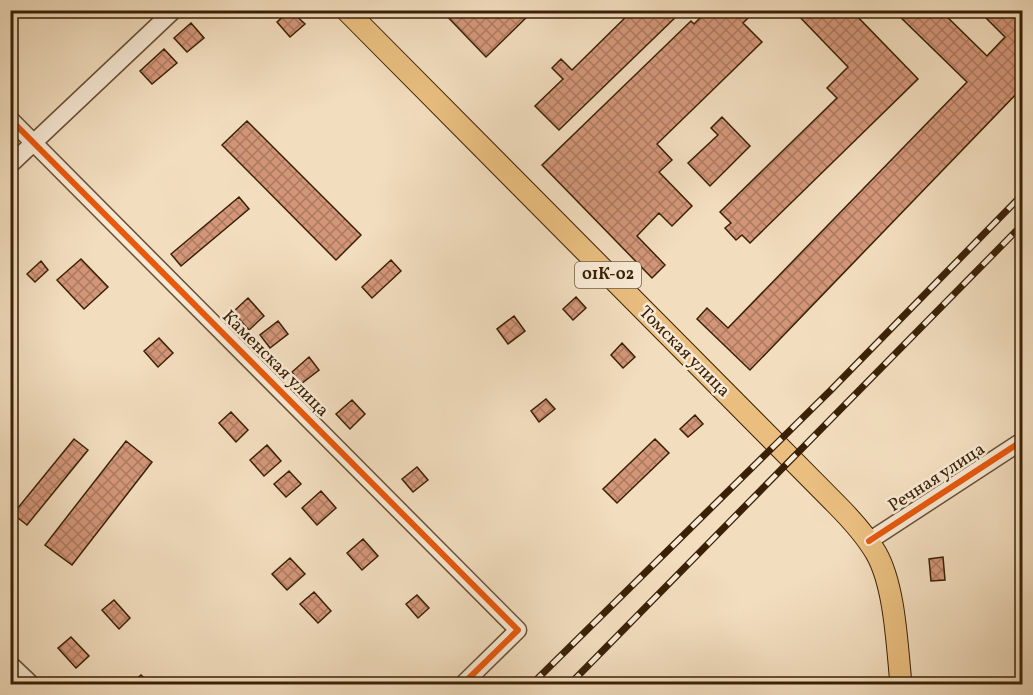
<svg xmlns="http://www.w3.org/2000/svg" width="1033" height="695" font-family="Vollkorn,serif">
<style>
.building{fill:url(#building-cross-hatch);stroke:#3a2105;stroke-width:1.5}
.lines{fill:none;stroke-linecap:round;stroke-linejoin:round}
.minor-casing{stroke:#685033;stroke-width:19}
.major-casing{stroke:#3a2105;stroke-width:23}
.minor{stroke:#f7e9d5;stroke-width:16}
.major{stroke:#e9be7f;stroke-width:21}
.rail-casing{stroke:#3a2105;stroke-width:7}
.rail{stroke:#f7e9d5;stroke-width:4.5;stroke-dasharray:14;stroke-linecap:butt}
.cycleway-casing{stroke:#f7e9d5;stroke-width:10}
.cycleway{stroke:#e8590c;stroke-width:6}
.labels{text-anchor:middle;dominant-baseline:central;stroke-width:5;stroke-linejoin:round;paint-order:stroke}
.shield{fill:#f7e9d5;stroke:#735d43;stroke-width:1.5}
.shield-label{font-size:16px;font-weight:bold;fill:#3a2105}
.street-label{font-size:18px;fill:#3a2105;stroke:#f7e9d5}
</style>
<defs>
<pattern id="building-cross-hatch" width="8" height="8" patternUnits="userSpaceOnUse" patternTransform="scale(1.5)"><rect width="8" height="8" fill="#d39679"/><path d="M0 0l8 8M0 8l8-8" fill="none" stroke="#ac7a61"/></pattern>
</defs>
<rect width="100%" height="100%" fill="#f2ddbe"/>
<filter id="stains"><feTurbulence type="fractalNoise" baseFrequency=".00333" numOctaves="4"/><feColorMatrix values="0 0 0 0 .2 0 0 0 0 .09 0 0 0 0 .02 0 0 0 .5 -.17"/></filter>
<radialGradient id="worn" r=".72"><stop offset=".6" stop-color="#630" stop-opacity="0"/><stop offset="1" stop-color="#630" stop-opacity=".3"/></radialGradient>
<!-- building -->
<path class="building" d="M290,10L305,24L290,37L277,22Z
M441,10H534L486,57Z
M633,10H683L559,130L535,106L563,79L552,68L561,59L572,70Z
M708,10H756L743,23L762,42L657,144L672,160L659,172L692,206L672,226L659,213L637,236L665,265L652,278L542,165L691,21L694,24Z
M793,10H851L918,79L750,243L742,235L736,240L725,228L731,223L720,212L837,98L827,88L848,67Z
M893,10H940L987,56L1005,37L978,10H1022V88L750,370L697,319L707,308L728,328L967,82Z
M191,23L204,38L187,52L174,38Z
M164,49L177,63L152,84L140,71Z
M722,117L750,146L710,186L688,163L718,135L711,128Z
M247,121L361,235L336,260L222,145Z
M239,197L249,209L181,266L171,254Z
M81,259L108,287L84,309L57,280Z
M391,260L401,271L372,298L362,287Z
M41,261L48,270L35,282L27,274Z
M576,297L586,308L573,320L563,309Z
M248,298L264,316L249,330L233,312Z
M514,316L525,331L508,344L497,329Z
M278,321L288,334L270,348L260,335Z
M159,338L173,353L158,367L144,351Z
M622,343L635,357L623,368L611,355Z
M309,357L319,370L301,384L292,372Z
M546,399L555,409L539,422L531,411Z
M352,400L365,414L350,429L336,414Z
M231,412L248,430L236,442L219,423Z
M695,415L703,424L688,437L680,429Z
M74,439L88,450L27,525L13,514Z
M655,439L669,453L617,503L603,489Z
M126,441L152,462L72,565L45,545Z
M267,445L281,461L264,476L250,460Z
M417,467L428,480L413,492L402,479Z
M289,471L301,484L286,497L274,484Z
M321,491L336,508L317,525L302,508Z
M363,539L378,556L362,570L347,553Z
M943,557L945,580L931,581L929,559Z
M290,558L305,574L287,590L272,574Z
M314,592L331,611L318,623L300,604Z
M417,595L429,608L418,618L406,604Z
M114,600L130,618L119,629L102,610Z
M71,637L89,656L76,668L58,648Z
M141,675L150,684H131Z"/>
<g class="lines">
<!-- minor casing -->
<g class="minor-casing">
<path id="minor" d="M10,119L518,630L463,684
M10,165L174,10
M869,541L1022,441
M10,664L31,684"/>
</g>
<!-- major casing -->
<g class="major-casing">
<path id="major" d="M346,10L835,503C850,518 865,534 876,553C895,586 897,646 901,684"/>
</g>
<!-- minor -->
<use href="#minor" class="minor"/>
<!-- major -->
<use href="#major" class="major"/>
<!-- rail casing -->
<g class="rail-casing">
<path id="rail" d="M532,684L831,390L1022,195
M570,684L1022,225"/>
</g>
<!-- rail -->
<use href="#rail" class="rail"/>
<!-- cycleway casing -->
<g class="cycleway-casing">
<path id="cycleway" d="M10,119L518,630L463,684
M869,541L1022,441"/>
</g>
<!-- cycleway -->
<use href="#cycleway" class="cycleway"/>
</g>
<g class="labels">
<!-- shield labels -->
<rect class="shield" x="575" y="262" width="66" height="26" rx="4.5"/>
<g class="shield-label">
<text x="608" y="275">01К-02</text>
</g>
<!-- street labels -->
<g class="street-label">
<text transform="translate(684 352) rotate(45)">Томская улица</text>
<text transform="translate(275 364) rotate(45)">Каменская улица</text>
<text transform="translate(937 478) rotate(-33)">Речная улица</text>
</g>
</g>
<!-- margin -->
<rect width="1033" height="695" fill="none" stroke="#f2ddbe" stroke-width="36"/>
<rect x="12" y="12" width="1009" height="671" fill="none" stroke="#3a2105" stroke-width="3"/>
<rect x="18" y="18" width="997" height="659" fill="none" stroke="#3a2105" stroke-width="1.5"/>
<rect width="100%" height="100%" filter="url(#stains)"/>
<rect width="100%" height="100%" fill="url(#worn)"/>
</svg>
